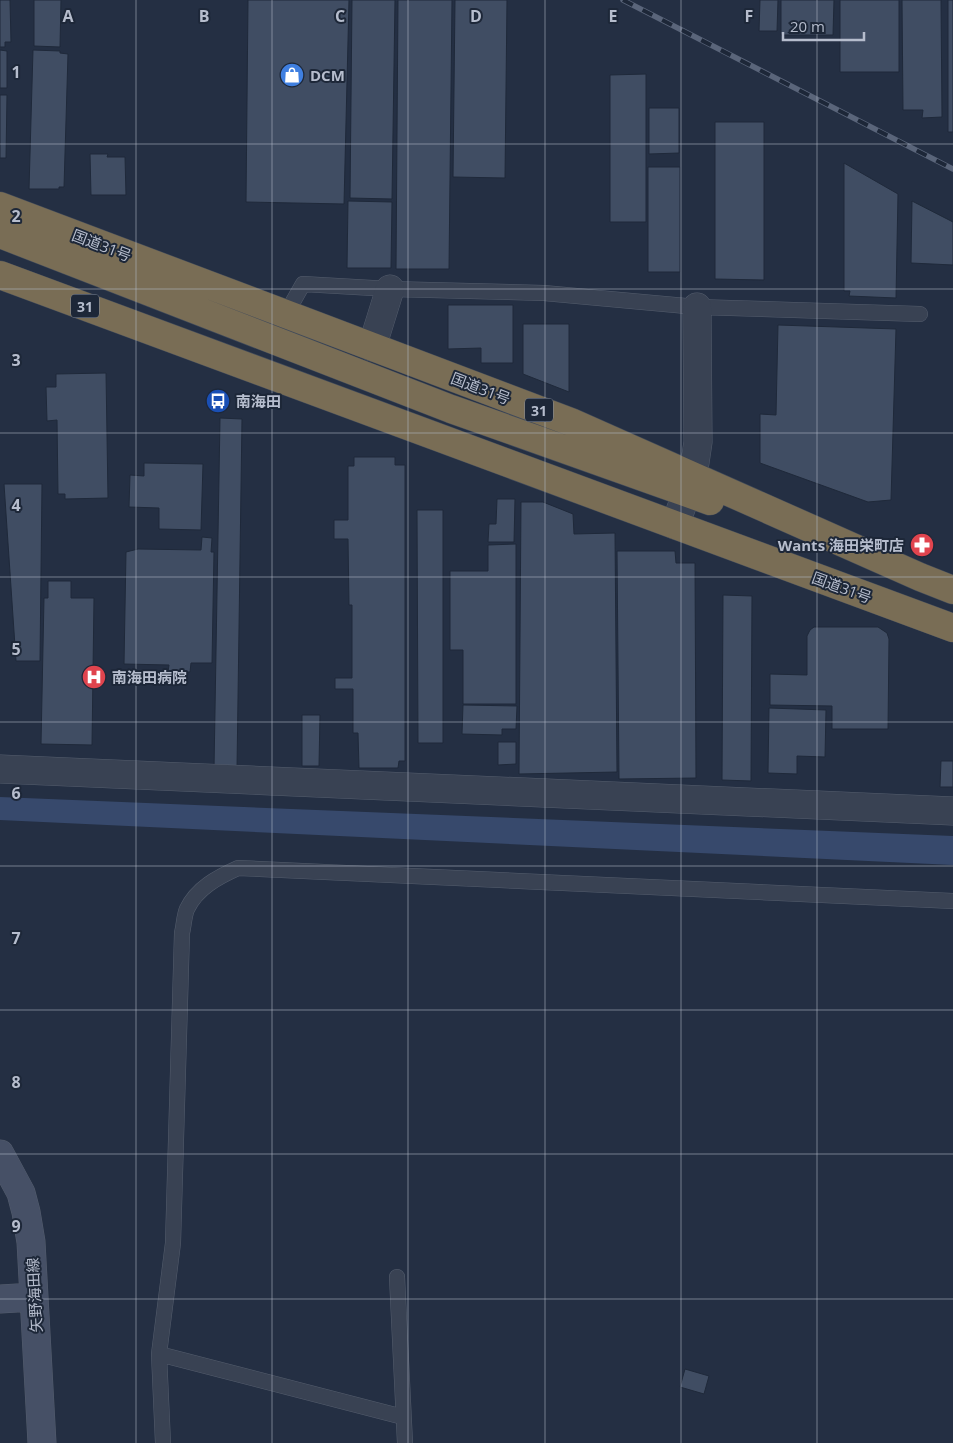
<svg xmlns="http://www.w3.org/2000/svg" width="953" height="1443" font-family="'Open Sans','Noto Sans JP',sans-serif">
<style>
.water{fill:#37496c}
.building{fill:#404d63;stroke:#1f293a}
.lines{fill:none;stroke-linecap:round;stroke-linejoin:round}
.lane-casing{stroke:#545d6d;stroke-width:16}
.street-casing{stroke:#545d6d;stroke-width:29}
.secondary-casing{stroke:#545d6d;stroke-width:29}
.highway-casing{stroke:#404a5a;stroke-width:29}
.lane{stroke:#394253;stroke-width:15}
.street{stroke:#394253;stroke-width:28}
.secondary{stroke:#465066;stroke-width:28}
.highway{stroke:#796d55;stroke-width:28}
.rail-casing{stroke:#5a657a;stroke-width:5.5}
.rail{stroke:#1d2738;stroke-width:4;stroke-dasharray:11;stroke-linecap:butt}
.grid{fill:none;stroke:#b6bdcd;stroke-width:1;stroke-opacity:0.55}
.labels{text-anchor:middle;dominant-baseline:central;stroke-width:4;stroke-linejoin:round;paint-order:stroke}
.shield{fill:#1d2738;stroke:#8890a0;stroke-width:1}
.shield-label{font-size:14px;font-weight:bold;fill:#b6bdcd}
.poi-label{font-size:15px;font-weight:bold;fill:#b6bdcd;stroke:#1d2738;text-anchor:start}
.street-label{font-size:15px;fill:#b6bdcd;stroke:#1d2738}
.grid-label{font-size:16px;text-anchor:middle;font-weight:bold;fill:#b6bdcd;stroke:#1d2738;stroke-width:4;stroke-linejoin:round;paint-order:stroke}
</style>
<rect width="100%" height="100%" fill="#242f43"/>
<!-- water -->
<path class="water" d="M0,797L953,836V865L0,820Z"/>
<!-- building -->
<path class="building" d="M0,0H10L11,42H5V47H0Z
M34,0H61L60,47L34,46Z
M248,0H349L344,204L246,202Z
M352,0H395L392,199L350,198Z
M398,0H452L449,269H396Z
M455,0H507L505,178L453,177Z
M760,0H778L777,31H759Z
M781,0H834L833,35H781Z
M840,0H899V72H840Z
M902,0H941L942,117L922,118L923,110H903Z
M948,0H953V132H948Z
M0,50L7,51V88H0Z
M33,50L60,51V53L68,54L64,187H59V189H29Z
M646,74V222H610V75Z
M0,95H7L6,158H0Z
M649,108H679V153L649,154Z
M715,122H764V280L715,279Z
M90,154H108L107,157H125L126,195H91Z
M844,163L898,194L896,298L849,296L850,291H844Z
M648,167H680V272H648Z
M348,201L392,202L391,268H347Z
M912,201L953,222V265L911,263Z
M448,305H513V363H481V348L448,349Z
M523,324H569V392L523,374Z
M778,325L896,329L891,500L868,502L760,463V414L776,415Z
M106,373L108,498L65,499V494H58L57,420L47,421L46,387H56V374Z
M220,418L242,419L237,769H214Z
M354,457H395V465H405V761H399L398,768H359L358,733H353V689H335V678H352V605H349L348,539H334V520H348V466H354Z
M144,463L203,464L201,530L159,529V508L129,507L130,475L144,476Z
M4,484H42L40,661H16Z
M497,499H515L514,542H488L489,524H496Z
M521,502H543L573,514L574,534L615,533L617,772L519,774Z
M417,510H443V743H418Z
M202,537L212,538L211,552H214L212,663H191L190,672H168L169,665L124,664L126,552L138,549L201,550Z
M516,544V704H463V650H450V571H488V545Z
M617,551H675L676,563H695L696,778L619,779Z
M48,581H71V598H94L92,745L41,744L44,598H48Z
M723,595L752,596L751,781L722,780Z
M814,627H878L887,633L889,639L888,729H832V706L770,705V674L807,675V636L810,630Z
M463,705L517,706L516,729H502V735L462,734Z
M769,708L826,710L825,757L797,756V774L768,773Z
M302,715H320L319,766H302Z
M498,742H516V764L498,765Z
M941,761H953V787H940Z
M685,1369L709,1376L704,1394L680,1387Z"/>
<g class="lines">
<!-- lane casing -->
<g class="lane-casing">
<path id="lane" d="M286,314L303,284L390,289L544,293L697,307L920,314
M397,1277L405,1443
M159,1354L403,1417
M163,1443L159,1354L173,1243L182,933C184,925 184,916 187,909C197,888 218,877 238,868L953,901"/>
</g>
<!-- street casing -->
<g class="street-casing">
<path id="street" d="M372,347L390,289
M675,525L693,476L698,442L697,307
M0,769L953,811"/>
</g>
<!-- secondary casing -->
<g class="secondary-casing">
<path id="secondary" d="M0,1154L21,1193L26,1212L31,1242L42,1443
M0,1299L34,1297"/>
</g>
<!-- highway casing -->
<g class="highway-casing">
<path id="highway" d="M0,206L571,422L920,577L953,590
M0,234L451,409L710,501
M0,275L953,628"/>
</g>
<!-- lane -->
<use href="#lane" class="lane"/>
<!-- street -->
<use href="#street" class="street"/>
<!-- secondary -->
<use href="#secondary" class="secondary"/>
<!-- highway -->
<use href="#highway" class="highway"/>
<!-- rail casing -->
<g class="rail-casing">
<path id="rail" d="M623,0L953,169"/>
</g>
<!-- rail -->
<use href="#rail" class="rail"/>
</g>
<!-- grid -->
<path class="grid" d="M136,0V1443M272,0V1443M408,0V1443M545,0V1443M681,0V1443M817,0V1443M0,144H953M0,289H953M0,433H953M0,577H953M0,722H953M0,866H953M0,1010H953M0,1154H953M0,1299H953"/>
<!-- icons -->
<defs>
<g id="shop-disc" transform="scale(1.25)"><circle r="9.5" fill="#3f7fe0" stroke="#1d2738"/><path d="M-5-2.5h2.3a2.7 3.5 0 0 1 5.4 0H5L5.5 6h-11ZM-1.5-2.5h3a1.5 2.3 0 0 0-3 0Z" fill="#fff"/></g>
<g id="bus-disc" transform="scale(1.25)"><circle r="9.5" fill="#1a4fb4" stroke="#1d2738"/><path d="M-5-6H5V4H4V6H2V4H-2V6H-4V4H-5ZM-3.5-4V0h7V-4ZM-3.5 1.2v1.5H-2V1.2ZM2 1.2v1.5H3.5V1.2Z" fill="#fff"/></g>
<g id="pharmacy-disc" transform="scale(1.25)"><circle r="9.5" fill="#e0444e" stroke="#1d2738"/><path d="M-2-6h4v4h4v4h-4v4h-4v-4h-4v-4h4Z" fill="#fff"/></g>
<g id="hospital-disc" transform="scale(1.25)"><circle r="9.5" fill="#e0444e" stroke="#1d2738"/><path d="M-5-5h3v3.5h4V-5h3V5h-3V1.5h-4V5h-3Z" fill="#fff"/></g>
</defs>
<g fill-rule="evenodd">
<use href="#shop-disc" x="292" y="75"/>
<use href="#bus-disc" x="218" y="401"/>
<use href="#pharmacy-disc" x="922" y="545"/>
<use href="#hospital-disc" x="94" y="677"/>
</g>
<g class="labels">
<!-- shield labels -->
<g class="shield">
<rect x="71" y="294.5" width="28" height="23" rx="4"/>
<rect x="525" y="398.5" width="28" height="23" rx="4"/>
</g>
<g class="shield-label">
<text x="85" y="306">31</text>
<text x="539" y="410">31</text>
</g>
<!-- poi labels -->
<g class="poi-label">
<text x="310" y="75">DCM</text>
<text x="236" y="401">南海田</text>
<text x="904" y="545" text-anchor="end">Wants 海田栄町店</text>
<text x="112" y="677">南海田病院</text>
</g>
<!-- street labels -->
<g class="street-label">
<text transform="translate(102 245) rotate(21)">国道31号</text>
<text transform="translate(481 388) rotate(21)">国道31号</text>
<text transform="translate(842 587) rotate(20)">国道31号</text>
<text transform="translate(34 1295) rotate(-93)">矢野海田線</text>
</g>
</g>
<g class="grid-label">
<text x="68" y="22">A</text>
<text x="204" y="22">B</text>
<text x="340" y="22">C</text>
<text x="476" y="22">D</text>
<text x="613" y="22">E</text>
<text x="749" y="22">F</text>
<text x="16" y="78">1</text>
<text x="16" y="222">2</text>
<text x="16" y="366">3</text>
<text x="16" y="511">4</text>
<text x="16" y="655">5</text>
<text x="16" y="799">6</text>
<text x="16" y="944">7</text>
<text x="16" y="1088">8</text>
<text x="16" y="1232">9</text>
</g>
<!-- scale -->
<path d="M783 32v8h81v-8" fill="none" stroke="#b6bdcd" stroke-width="2.5"/>
<text x="790" y="32" font-size="15" fill="#b6bdcd" stroke="#1d2738" stroke-width="4" paint-order="stroke">20 m</text>
</svg>
